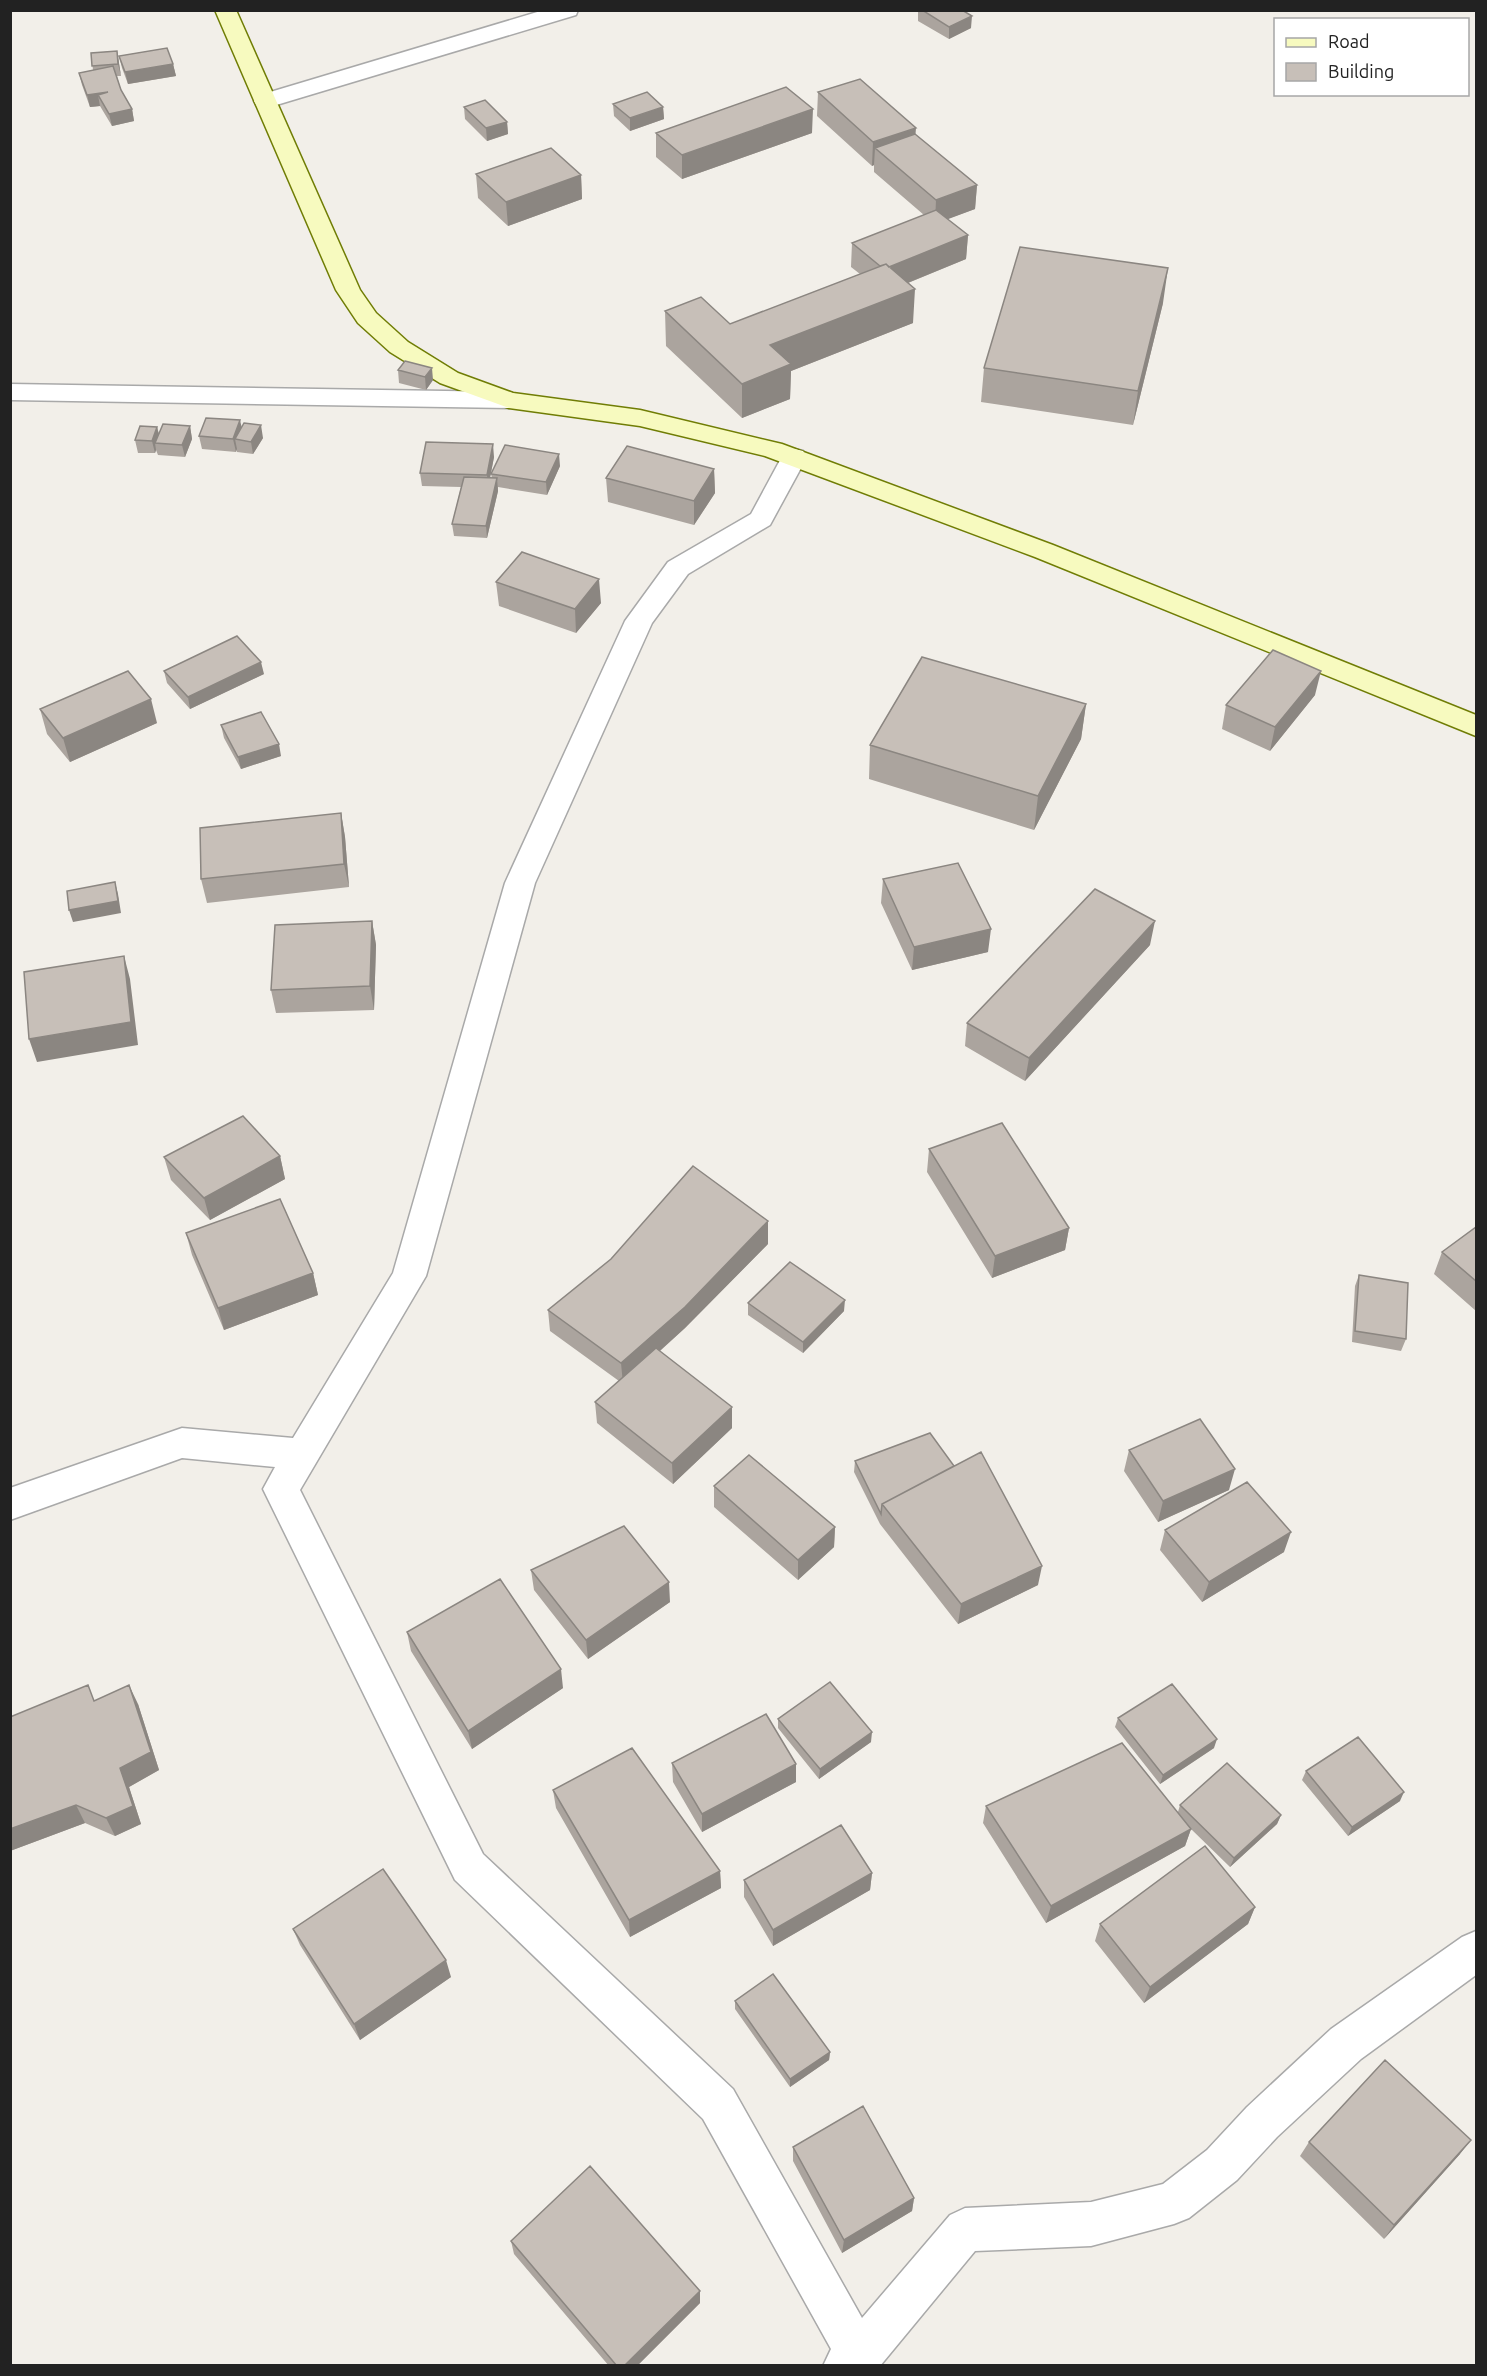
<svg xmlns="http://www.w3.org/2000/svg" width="1487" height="2376" font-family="Ubuntu,sans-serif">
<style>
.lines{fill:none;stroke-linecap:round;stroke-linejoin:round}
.street-casing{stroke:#a9a9a9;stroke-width:3}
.secondary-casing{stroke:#707d05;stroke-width:3}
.street{fill:#fff;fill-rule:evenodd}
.secondary{fill:#f7fabf;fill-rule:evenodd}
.wall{fill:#aba49e}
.shaded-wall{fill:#8b8681}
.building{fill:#c7bfb8;stroke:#8b8681;stroke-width:1.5}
</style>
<rect width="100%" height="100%" fill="#f2efe9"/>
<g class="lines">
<!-- street casing -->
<g class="street-casing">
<path id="street" d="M544,10H578L576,15L273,106L265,108L257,106L254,101L257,96Z
M10,384L509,392L518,395L522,400L518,405L509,408L10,400Z
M794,449L803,451L807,457L770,525L688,574L652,623L535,883L426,1276L300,1490L483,1854L733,2089L862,2318L950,2215L965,2208L1091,2202L1163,2184L1207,2150L1247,2107L1331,2029L1462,1937L1476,1931V1975L1361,2059L1277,2137L1237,2180L1189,2218L1174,2224L1091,2246L975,2251L880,2366H823L831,2349L703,2119L455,1880L263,1489L275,1467L182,1458L10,1520V1488L182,1428L293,1438L393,1273L505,883L625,621L668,562L751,514L785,451Z"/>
</g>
<!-- secondary casing -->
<g class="secondary-casing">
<path id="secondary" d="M215,10H236L360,290L376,313L408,342L458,373L513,393L640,410L782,444L1053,545L1476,715V736L1035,557L765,456L640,426L509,408L440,383L390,352L358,323L336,290Z"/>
</g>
<!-- street -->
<use href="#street" class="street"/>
<!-- secondary -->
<use href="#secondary" class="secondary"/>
</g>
<!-- wall -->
<path class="wall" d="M918,10H962L971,28L949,39L918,21Z
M117,51L121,76H117L121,90L132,109L134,121L112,126L100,106L90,107L82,85L79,73L93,70L91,53Z
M119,56L173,64L176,76L128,84L122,68Z
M818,92L915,134L977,185L975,209L947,219L968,235L966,259L908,283L913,323L791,371L790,399L742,418L666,346L665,311L730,324L860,274L851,267L852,243L924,215L874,172V165L872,166L817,116Z
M613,104L663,107L664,119L630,131L614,116Z
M464,107L507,122L508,134L487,141L465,119Z
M656,133H812L682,179L656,157Z
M476,174L581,175L582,199L508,226L478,198Z
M1163,303L1133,425L981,402L984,368Z
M405,361L433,380L426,390L399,383L398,370Z
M190,426L192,439L185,457L158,455L156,450L155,453H138L135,440L157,427L159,434Z
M242,427L263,438L253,454L237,452V449L236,452L202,449L199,436Z
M494,457L490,478H492L491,474L560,466L547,495L498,487V491L487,538L454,536L452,524L461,487L422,486L420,473Z
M714,469L715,493L694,525L608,502L606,478Z
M496,582L601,603L576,633L499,606Z
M164,671L264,674L190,709L167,683Z
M1315,695L1270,751L1222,729L1226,705Z
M1086,704L1081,739L1034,830L869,779L870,745Z
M40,709L157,723L70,762L47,734Z
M221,725L281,756L241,769L224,738Z
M341,813L345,837L349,887L207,903L201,879Z
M883,879L988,952L912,970L881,903Z
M372,921L376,945L374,1010L276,1013L271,990Z
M1150,945L1025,1081L965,1046L967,1023Z
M929,1149L1069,1228L1065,1250L992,1278L927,1172Z
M280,1156L285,1179L210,1220L171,1180L164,1157Z
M1476,1227V1311L1434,1274L1442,1252Z
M186,1233L313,1273L318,1295L224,1330L192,1255Z
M768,1244L685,1328L660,1351L732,1428L673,1484L597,1423L595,1402L619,1381L550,1331L548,1310Z
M1359,1275L1406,1339L1401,1351L1352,1342L1355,1286Z
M748,1303L844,1311L803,1353L748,1315Z
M1129,1450L1229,1490L1158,1522L1124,1471Z
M855,1461L1038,1585L958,1624L880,1524L854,1472Z
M714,1486L835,1527L834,1547L798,1580L714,1507Z
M1165,1530L1284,1552L1202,1602L1160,1550Z
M531,1570L670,1602L588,1659L534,1590Z
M407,1632L563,1688L472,1749L411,1651Z
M95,1701L138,1704L159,1770L129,1787L141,1824L115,1836L85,1823L10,1851V1717Z
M1118,1718L1214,1748L1160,1784L1115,1727Z
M778,1719L871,1742L819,1779L778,1728Z
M672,1763L796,1782L702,1832L673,1782Z
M1306,1771L1400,1801L1348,1836L1302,1780Z
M553,1790L720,1871L721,1888L630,1937L556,1808Z
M1180,1805L1281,1815L1277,1824L1230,1867L1191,1829L1185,1846L1046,1923L983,1823L986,1806L1178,1812Z
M872,1873L870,1890L773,1946L744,1897V1880Z
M1255,1907L1248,1924L1144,2003L1095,1941L1100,1924Z
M293,1929L451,1977L360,2040L300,1945Z
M735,2001L830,2052L829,2060L790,2087L735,2009Z
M1309,2142L1460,2154L1384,2239L1300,2156Z
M793,2147L914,2198L912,2211L842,2253L793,2161Z
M511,2241L700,2303L637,2366H609L514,2254Z"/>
<!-- shaded-wall -->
<path class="shaded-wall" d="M972,16L971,28L949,39V27Z
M117,51L119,63L121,76L118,64Z
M173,64L176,76L128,84L125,72Z
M108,92L98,95L100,106L90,107L87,95Z
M663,107L664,119L630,131V118Z
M132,109L134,121L112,126L109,114Z
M813,109L812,133L682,179V155Z
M507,122L508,134L487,141L486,128Z
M916,128L914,152L875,148L874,165L872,166L873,142Z
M581,175L582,199L508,226L506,202Z
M977,185L975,209L935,224L936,200Z
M968,235L966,259L883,293L884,269Z
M1168,268L1163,303L1133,425L1138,391Z
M915,289L913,323L791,371L790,399L742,418V384L770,345Z
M432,368L433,380L426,390L425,377Z
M240,420L243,433L235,439L237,449L236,452L233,439Z
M261,425L263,438L253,454L251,442Z
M190,426L192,439L185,457L182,445Z
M157,427L160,439L155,443L156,450L155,453L152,441Z
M493,444L494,457L488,488L487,475Z
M559,454L560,466L547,495L546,482Z
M714,469L715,493L694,525V501Z
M497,478L498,491L487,538L486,526Z
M599,579L601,603L576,633L575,609Z
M261,662L264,674L190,709L188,697Z
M1321,671L1315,695L1270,751L1275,727Z
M151,699L157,723L70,762L63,738Z
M1086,704L1081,739L1034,830L1038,796Z
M279,744L281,756L241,769L238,757Z
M341,813L345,837L349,887L344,864Z
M115,882L118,894L121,913L73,922L69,910Z
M372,921L376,945L374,1010L370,986Z
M1155,921L1150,945L1025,1081L1029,1058Z
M991,929L988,952L912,970L914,947Z
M124,956L130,979L138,1045L37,1062L29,1039Z
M280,1156L285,1179L210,1220L204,1198Z
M768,1221V1244L685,1328L623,1384L621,1363Z
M1069,1228L1065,1250L992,1278L995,1256Z
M313,1273L318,1295L224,1330L218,1308Z
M845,1300L844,1311L803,1353V1342Z
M732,1407V1428L673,1484L672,1463Z
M1235,1469L1229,1490L1158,1522L1163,1501Z
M835,1527L834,1547L798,1580V1560Z
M1291,1532L1284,1552L1202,1602L1209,1582Z
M1042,1566L1038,1585L958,1624L961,1604Z
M669,1582L670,1602L588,1659L586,1640Z
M561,1669L563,1688L472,1749L468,1731Z
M129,1685L138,1704L159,1770L129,1787L141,1824L115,1836L106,1818L120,1768Z
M872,1732L871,1742L819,1779L820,1769Z
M1217,1739L1214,1748L1160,1784L1163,1775Z
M796,1764V1782L702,1832V1814Z
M1404,1792L1400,1801L1348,1836L1352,1827Z
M76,1805L85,1823L10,1851V1829Z
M1281,1815L1277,1824L1230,1867L1234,1858Z
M1191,1829L1185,1846L1046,1923L1051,1906Z
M720,1871L721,1888L630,1937L629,1920Z
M872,1873L870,1890L773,1946V1930Z
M1255,1907L1248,1924L1144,2003L1150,1987Z
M446,1960L451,1977L360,2040L354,2024Z
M830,2052L829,2060L790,2087V2079Z
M1471,2140L1460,2154L1384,2239L1394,2225Z
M914,2198L912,2211L842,2253L844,2240Z
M700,2291V2303L637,2366H624Z"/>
<!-- building -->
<path class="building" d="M922,10H962L972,16L949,27Z
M167,48L173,64L125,72L119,56Z
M117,51L118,64L92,66L91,53Z
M113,66L121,90L132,109L109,114L98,95L108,92L87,95L79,73Z
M860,79L916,128L873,142L818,92Z
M786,87L813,109L682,155L656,133Z
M647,92L663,107L630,118L613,104Z
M485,100L507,122L486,128L464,107Z
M915,134L977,185L936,200L875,148Z
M551,148L581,175L506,202L476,174Z
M936,210L968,235L889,267L886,264L880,266L852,243Z
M1020,247L1168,268L1138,391L984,368Z
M886,264L915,289L770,345L791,364L742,384L665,311L701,297L730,324Z
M405,361L432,368L425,377L398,370Z
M206,418L240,420L233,439L199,436Z
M244,423L261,425L251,442L235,439Z
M163,424L190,426L182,445L155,443Z
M140,426L157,427L152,441L135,440Z
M426,442L493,444L487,475L420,473Z
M505,445L559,454L546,482L491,474Z
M627,446L714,469L694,501L606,478Z
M464,477L497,478L486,526L452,524Z
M522,552L599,579L575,609L496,582Z
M237,636L261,662L188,697L164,671Z
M1273,650L1321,671L1275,727L1226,705Z
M922,657L1086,704L1038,796L870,745Z
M128,671L151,699L63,738L40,709Z
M261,712L279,744L238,757L221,725Z
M341,813L344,864L201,879L200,828Z
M958,863L991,929L914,947L883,879Z
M115,882L118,901L69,910L67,891Z
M1095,889L1155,921L1029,1058L967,1023Z
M372,921L370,986L271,990L275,925Z
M124,956L131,1022L29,1039L24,972Z
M243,1116L280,1156L204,1198L164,1157Z
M1002,1123L1069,1228L995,1256L929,1149Z
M693,1166L768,1221L685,1307L621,1363L548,1310L611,1259Z
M280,1199L313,1273L218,1308L186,1233Z
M1476,1227V1281L1442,1252Z
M790,1262L845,1300L803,1342L748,1303Z
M1359,1275L1408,1283L1406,1339L1355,1331Z
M656,1348L732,1407L672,1463L595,1402Z
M1200,1419L1235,1469L1163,1501L1129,1450Z
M930,1433L954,1466L882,1504L881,1514L855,1461Z
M981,1452L1042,1566L961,1604L882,1504Z
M749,1455L835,1527L798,1560L714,1486Z
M1247,1482L1291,1532L1209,1582L1165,1530Z
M624,1526L669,1582L586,1640L531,1570Z
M500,1579L561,1669L468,1731L407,1632Z
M830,1682L872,1732L820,1769L778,1719Z
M1172,1684L1217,1739L1163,1775L1118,1718Z
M88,1685L94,1701L129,1685L151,1752L120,1768L133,1806L106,1818L76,1805L10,1829V1717Z
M766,1714L796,1764L702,1814L672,1763Z
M1358,1737L1404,1792L1352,1827L1306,1771Z
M1122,1743L1191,1829L1051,1906L986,1806Z
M632,1748L720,1871L629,1920L553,1790Z
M1227,1763L1281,1815L1234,1858L1180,1805Z
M841,1825L872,1873L773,1930L744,1880Z
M1205,1846L1255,1907L1150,1987L1100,1924Z
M383,1869L446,1960L354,2024L293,1929Z
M773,1974L830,2052L790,2079L735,2001Z
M1385,2060L1471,2140L1394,2225L1309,2142Z
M863,2106L914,2198L844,2240L793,2147Z
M590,2166L700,2291L624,2366H617L511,2241Z"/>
<!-- border -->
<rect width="1487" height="2376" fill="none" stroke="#222222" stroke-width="24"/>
<!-- legend -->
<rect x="1274" y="18" width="195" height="78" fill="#ffffff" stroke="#a7a7a7" stroke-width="1.5"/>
<rect x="1286" y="38" width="30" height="9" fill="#f7fabf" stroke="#a7a7a7" stroke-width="1.5"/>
<text x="1328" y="48" font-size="18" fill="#222222">Road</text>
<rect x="1286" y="63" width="30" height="18" fill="#c7bfb8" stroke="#a7a7a7" stroke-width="1.5"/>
<text x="1328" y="78" font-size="18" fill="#222222">Building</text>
</svg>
